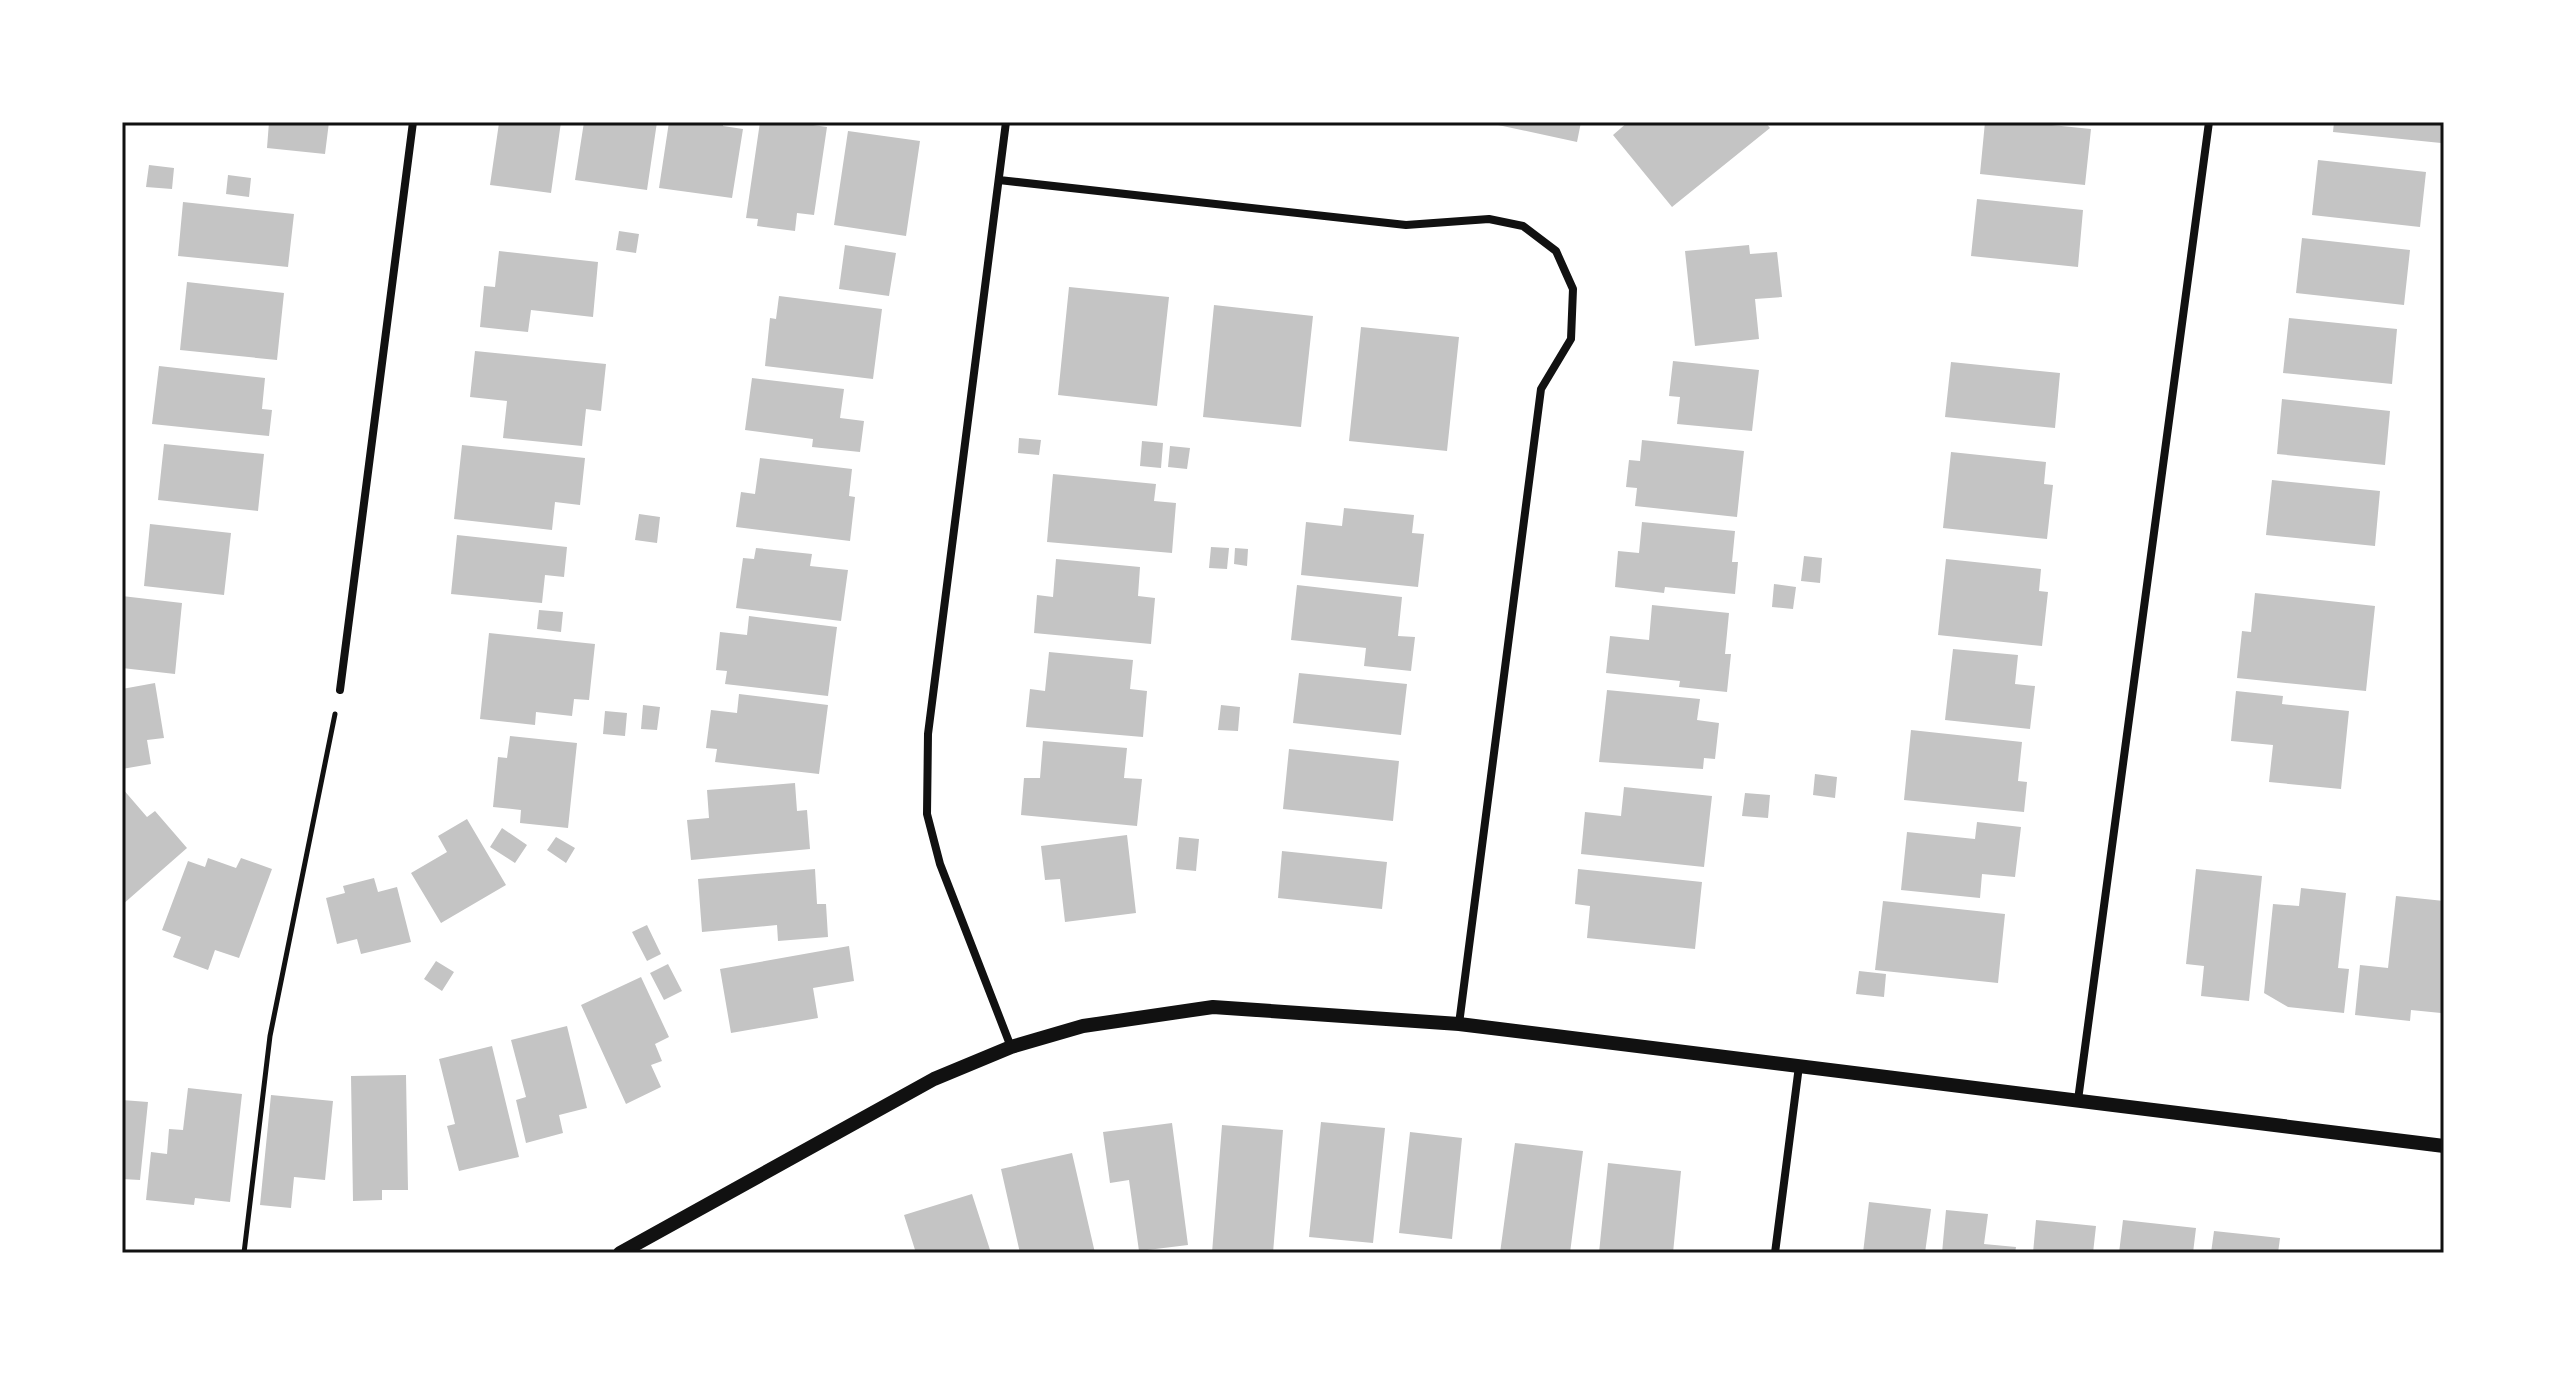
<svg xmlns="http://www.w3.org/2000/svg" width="2566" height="1375" font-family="'DejaVu Sans',sans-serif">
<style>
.building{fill:#c4c4c4}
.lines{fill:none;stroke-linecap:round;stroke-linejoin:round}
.path{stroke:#111;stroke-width:5}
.minor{stroke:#111;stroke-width:8}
.tertiary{stroke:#111;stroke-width:14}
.neatline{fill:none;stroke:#111;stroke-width:3}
</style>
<rect width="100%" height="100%" fill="#fff"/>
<!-- building -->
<path class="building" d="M269,122H329L325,154L267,148Z
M518,122H561L551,193L490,185L499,123L517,125Z
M584,122H657L647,190L575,180Z
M669,122H723V126L743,129L732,198L659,188Z
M760,122H792L827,127L814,215L797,213L795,231L757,226L758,219L746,218Z
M1484,122H1581L1577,142Z
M1628,122H1765L1770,128L1672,207L1613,135Z
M1985,122H2022L2091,129L2085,185L1980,174Z
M2334,122H2443L2441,143L2333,132Z
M848,131L920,141L906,236L834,225Z
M2318,160L2426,172L2420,227L2312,215Z
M149,165L174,168L172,189L146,187Z
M228,175L251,178L249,197L226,194Z
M1977,199L2083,210L2078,267L1971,256Z
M183,202L294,214L288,267L178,256Z
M619,231L639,234L636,253L616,250Z
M2302,238L2410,250L2404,305L2296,293Z
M845,245L896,253L889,296L839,289Z
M1749,245L1750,254L1777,252L1782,297L1755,299L1759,339L1695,346L1685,251Z
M499,251L598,262L593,317L531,310L528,332L480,327L484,286L495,287Z
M187,282L284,293L277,360L180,350Z
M1069,287L1169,297L1157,406L1058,395Z
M779,296L882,309L873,379L765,366L770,318L776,319Z
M1214,305L1313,316L1301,427L1203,417Z
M2289,318L2397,329L2392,384L2283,373Z
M1361,327L1459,337L1447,451L1349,441Z
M475,351L606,364L601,411L586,409L582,446L503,438L507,401L470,397Z
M1673,361L1759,370L1752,431L1677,424L1680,397L1669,396Z
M1951,362L2060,373L2055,428L1945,417Z
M159,366L265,378L262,409L272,410L269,436L152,424Z
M752,378L844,389L840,418L864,421L860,452L812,447L813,439L745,430Z
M2282,399L2390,411L2385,465L2277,454Z
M1019,438L1041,440L1039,455L1018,453Z
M1642,440L1744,451L1737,517L1635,506L1637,488L1626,487L1629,460L1640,461Z
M1142,441L1163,443L1161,468L1140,466Z
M164,444L264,454L258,511L158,500Z
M462,445L585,458L580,505L555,502L552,530L454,519Z
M1170,446L1190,448L1187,469L1168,467Z
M1951,452L2046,462L2044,484L2053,485L2047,539L1943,528Z
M760,458L852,469L849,496L855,497L850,541L736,527L741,492L755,494Z
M1053,474L1156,484L1154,501L1176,503L1172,553L1047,542Z
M2272,480L2380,491L2375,546L2266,535Z
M1344,508L1414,515L1412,533L1424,534L1418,587L1301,575L1306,522L1342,526Z
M639,514L660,517L657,543L635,540Z
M1642,522L1735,531L1732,562H1738L1735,594L1665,587L1664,593L1615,587L1618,551L1639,553Z
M150,524L231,533L224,595L144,586Z
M457,535L567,547L564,577L545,575L542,603L451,594Z
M1211,547L1229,548L1227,569L1209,568Z
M756,548L812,554L810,566L848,570L841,621L736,608L743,558L754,559Z
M1235,548L1248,549L1247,566L1234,564Z
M1804,556L1822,558L1820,583L1801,581Z
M1056,559L1140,567L1138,596L1155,598L1151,644L1034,633L1037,595L1053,597Z
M1946,559L2041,569L2039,591L2048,592L2042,646L1938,635Z
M1774,584L1796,587L1793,609L1772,607Z
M1297,585L1402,597L1398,636L1415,637L1411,671L1364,666L1366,648L1291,640Z
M2255,593L2375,606L2366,691L2237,678L2242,631L2251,632Z
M122,596L182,603L175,674L122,668Z
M1652,605L1729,613L1725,654H1731L1727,692L1679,687L1680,681L1606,673L1610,636L1649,640Z
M539,610L563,612L561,632L537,629Z
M749,616L837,627L828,696L725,684L727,671L716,670L720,632L747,635Z
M489,633L595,644L589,700L574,699L572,716L536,712L535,725L480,719Z
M1953,649L2018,655L2015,684L2035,686L2030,729L1945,720Z
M1049,652L1133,660L1130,689L1147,691L1143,737L1026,727L1030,689L1045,691Z
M1299,673L1407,684L1401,735L1293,723Z
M155,683L164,738L147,740L151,764L122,769V689Z
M1607,690L1700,699L1697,720L1719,723L1715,759L1704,758L1703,769L1599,762Z
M2236,691L2283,696L2282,704L2349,711L2341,789L2269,782L2273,745L2231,741Z
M739,694L828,705L819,774L715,762L717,749L706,748L711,710L737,713Z
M643,705L660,707L657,730L641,729Z
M1221,705L1240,707L1238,731L1218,730Z
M605,711L627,713L625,736L603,734Z
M1911,730L2022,742L2018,781L2027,782L2024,812L1904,800Z
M510,736L577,743L568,828L520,823L521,810L493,807L498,757L507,758Z
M1043,741L1127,748L1124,778L1142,779L1137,826L1021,815L1024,778H1040Z
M1289,749L1399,761L1393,821L1283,809Z
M1815,774L1837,777L1835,798L1813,795Z
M795,783L797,811L807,810L810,849L691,860L687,820L709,818L707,790Z
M1624,787L1712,796L1704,867L1581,854L1585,812L1621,816Z
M122,788L147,817L155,811L187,848L122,905Z
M1745,793L1770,795L1768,818L1742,816Z
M467,819L506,885L441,923L411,873L447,852L438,836Z
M1977,822L2021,827L2015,877L1982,874L1980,898L1901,890L1907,832L1975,839Z
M502,828L527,845L515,863L490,847Z
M1127,835L1136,913L1065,922L1060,879L1045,880L1041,846Z
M556,837L575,848L566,863L547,850Z
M1179,837L1199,839L1196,871L1176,869Z
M1282,851L1387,862L1382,909L1278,898Z
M208,858L236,868L241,858L272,869L239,958L215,950L208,970L173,957L181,937L162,930L188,861L205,867Z
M815,869L817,904H826L828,937L778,941L777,925L702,932L698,879Z
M1578,869L1702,882L1695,949L1587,938L1590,906L1575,904Z
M2196,869L2262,876L2249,1001L2201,996L2204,966L2186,964Z
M374,878L378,892L397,887L411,942L361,954L357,939L337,944L326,898L345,893L343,886Z
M2301,888L2346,893L2338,968L2349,969L2344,1013L2288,1007L2264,993L2273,904L2299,906Z
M2396,896L2444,901V988L2441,1013L2411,1010L2410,1021L2355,1015L2360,965L2388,968Z
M1883,901L2005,914L1998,983L1875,970Z
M647,925L661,954L647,961L632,932Z
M849,946L854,981L813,988L818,1018L731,1033L720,969Z
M436,961L454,972L442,991L424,979Z
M668,964L682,991L664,1000L650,973Z
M1859,971L1886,974L1884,997L1856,994Z
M641,977L669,1037L655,1044L662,1061L651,1065L661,1087L626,1104L581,1005Z
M567,1026L587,1108L559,1115L563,1133L526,1143L516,1100L526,1097L511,1040Z
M492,1046L519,1157L459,1171L447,1126L455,1124L439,1059Z
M406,1075L408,1190H382V1200L353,1201L351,1076Z
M188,1088L242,1094L230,1202L195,1198L194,1205L146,1200L151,1152L167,1154L169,1129L183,1130Z
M271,1095L333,1101L325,1180L294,1177L291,1208L260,1205Z
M122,1100L148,1102L140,1180L122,1179Z
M1321,1122L1385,1128L1373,1243L1309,1237Z
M1172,1123L1188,1245L1139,1251L1129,1180L1110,1183L1103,1132Z
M1222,1125L1283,1130L1273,1253H1212Z
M1410,1132L1462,1138L1452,1239L1399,1233Z
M1515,1143L1583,1151L1570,1253H1500Z
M1072,1153L1095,1253H1020L1001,1169Z
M1608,1163L1681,1171L1673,1253H1599Z
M972,1194L991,1253H916L904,1215Z
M1869,1202L1931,1209L1925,1253H1863Z
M1946,1210L1988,1214L1984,1244L2016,1247L2015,1253H1942Z
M2036,1220L2096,1226L2093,1253H2033Z
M2123,1220L2196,1228L2193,1253H2119Z
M2214,1231L2280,1238L2278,1253H2211Z"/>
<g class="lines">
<!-- path -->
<path class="path" d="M244,1253L270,1036L335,714"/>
<!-- minor -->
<path class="minor" d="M1006,122L928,734L927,814L940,864L1011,1047
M999,180L1406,225L1489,219L1523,226L1556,251L1573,289L1571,339L1541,389L1459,1024
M340,690L413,122
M2078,1100L2209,122
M1775,1253L1799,1066"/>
<!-- tertiary -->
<path class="tertiary" d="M620,1253L934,1079L1011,1047L1083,1026L1213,1007L1459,1024L2444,1146"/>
</g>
<!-- border -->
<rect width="2566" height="1375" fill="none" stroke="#ffffff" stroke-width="248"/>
<rect x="124" y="124" width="2318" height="1127" class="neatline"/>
</svg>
